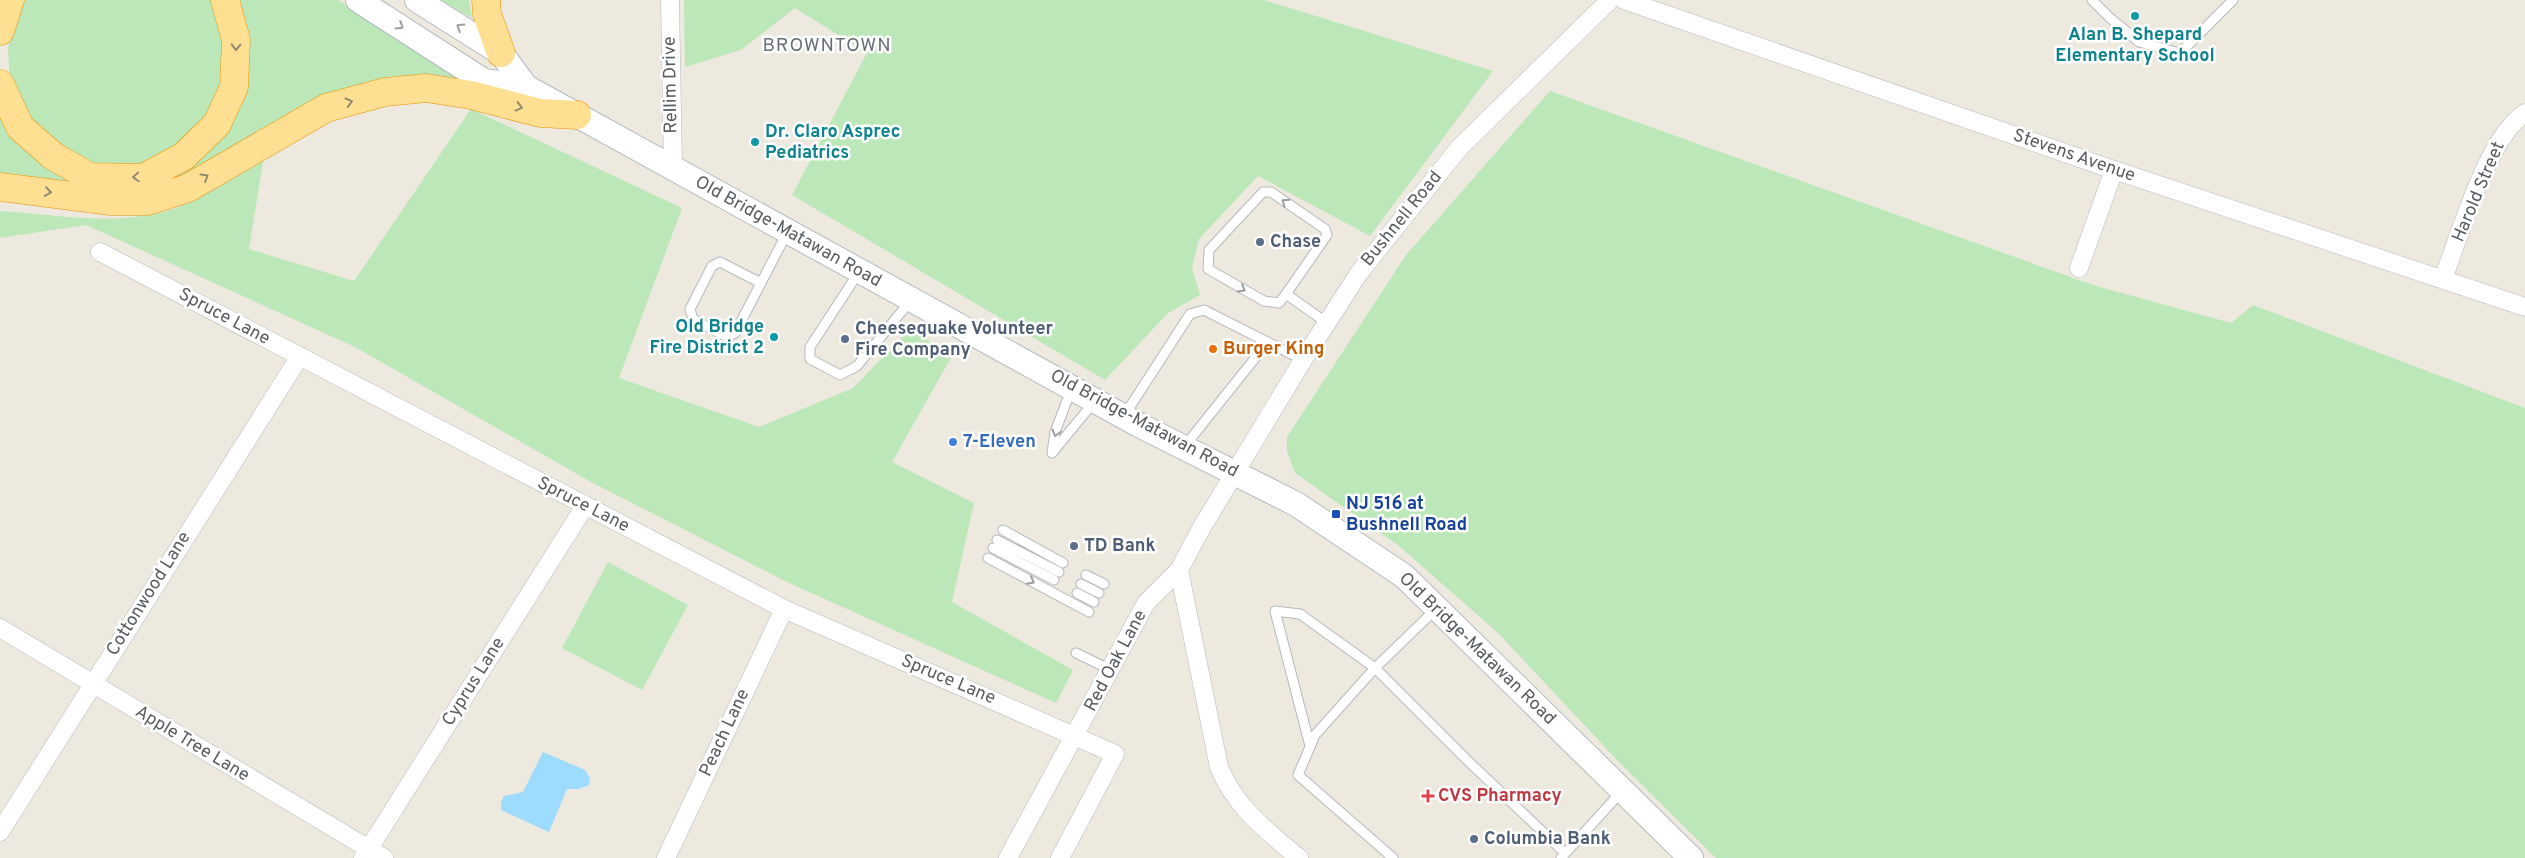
<svg xmlns="http://www.w3.org/2000/svg" width="2525" height="858" font-family="Overpass,sans-serif">
<style>
.green{fill:#bce7b9}
.water{fill:#9ddbff}
.lines{fill:none;stroke-linecap:round;stroke-linejoin:round}
.service-casing{stroke:#b5b9bd;stroke-width:11}
.minor-casing{stroke:#b5b9bd;stroke-width:19}
.secondary-casing{stroke:#b5bac0;stroke-width:26}
.trunk-casing{stroke:#ec9100;stroke-width:29}
.service{stroke:#fff;stroke-width:9}
.minor{stroke:#fff;stroke-width:18}
.secondary{stroke:#fff;stroke-width:24}
.trunk{stroke:#ffe093;stroke-width:28}
.oneway{stroke:#9b9ea1}
.oneway2{stroke:#928b73}
.culture-dot{fill:#0f9aa8;stroke:#fff;stroke-width:2}
.service-dot{fill:#5c6f8a;stroke:#fff;stroke-width:2}
.food-dot{fill:#e8710a;stroke:#fff;stroke-width:2}
.shop-dot{fill:#3f7fe0;stroke:#fff;stroke-width:2}
.transit-dot{fill:#1a4fb4;stroke:#fff;stroke-width:2}
.health-dot{fill:#e0444e;stroke:#fff;stroke-width:2}
.labels{text-anchor:middle;dominant-baseline:central;stroke-width:5;stroke-linejoin:round;paint-order:stroke}
.culture-label{font-size:18px;font-weight:bold;fill:#0d838f;stroke:#fff}
.street-label{font-size:18px;fill:#585d62;stroke:#fff}
.service-label{font-size:18px;font-weight:bold;fill:#4e5e75;stroke:#fff;text-anchor:start}
.food-label{font-size:18px;font-weight:bold;fill:#c56008;stroke:#fff;text-anchor:start}
.shop-label{font-size:18px;font-weight:bold;fill:#366cbe;stroke:#fff;text-anchor:start}
.transit-label{font-size:18px;font-weight:bold;fill:#164399;stroke:#fff;text-anchor:start}
.health-label{font-size:18px;font-weight:bold;fill:#be3a42;stroke:#fff;text-anchor:start}
.neighbourhood-label{font-size:19px;letter-spacing:1px;fill:#696f74;stroke:#fff}
</style>
<rect width="100%" height="100%" fill="#ede9df"/>
<!-- green -->
<path class="green" d="M20,0H215L222,17V94L193,136L150,161L130,165L88,162L37,131L15,96L9,69L8,48Z
M237,0H338L461,78L458,82L423,77L174,182L138,192L0,175V110L7,122L136,184L246,87C251,52 248,32 237,0Z
M440,0H469L472,18Z
M684,0H1264L1493,71L1370,236L1258,176L1199,239L1192,267L1200,295L1168,313L1105,380L792,195L867,53L795,8L741,50L685,67Z
M1550,91L2096,286L2231,323L2253,305L2525,408V858H1716L1618,761L1498,633L1399,546L1295,473L1287,451V437L1406,255Z
M471,109L682,208L619,378L759,427L853,388L910,329L952,356L892,462L974,503L952,602L1073,670L1056,703L787,582L591,482L355,347L86,225L0,238V211C63,215 137,231 196,199C219,187 241,171 264,156L249,249L354,281Z
M608,562L688,605L642,690L562,648Z"/>
<!-- water -->
<path class="water" d="M543,752L585,770L590,778L589,785L579,789H567L549,832L501,810V802L504,796L523,792Z"/>
<g class="lines">
<!-- service casing -->
<g class="service-casing">
<path id="service" d="M2092,0L2109,17L2139,42L2180,53L2233,0
M859,272L810,347V359L840,375L857,366L911,300
M761,283L720,262L712,266L690,309L693,319L727,337L735,333L787,233
M1286,294L1279,303L1264,301L1208,269L1209,250L1263,192H1271L1325,229L1327,235L1286,294L1327,323
M1071,390L1055,432L1052,453L1094,402
M1124,416L1190,314L1204,310L1303,360
M1184,447L1268,342
M1003,530L1063,563
M997,540L1059,572
M993,548L1054,580
M988,558L1089,612
M1086,575L1104,584
M1081,584L1099,593
M1077,593L1094,602
M1076,653L1111,670
M1310,746L1275,611L1300,614L1375,668L1468,761L1565,853
M1393,858L1298,775L1315,735L1375,668L1436,609
M1561,858L1622,791"/>
</g>
<!-- minor casing -->
<g class="minor-casing">
<path id="minor" d="M670,0L673,169
M1624,0L2114,170L2525,307
M100,252L784,609L1115,754L1060,858
M2079,268L2114,170
M2443,279C2460,235 2487,138 2525,113
M1179,570L1219,767C1235,807 1267,831 1299,858
M0,628L384,858
M0,832L300,356
M363,858L585,506
M666,858L784,609
M1008,858L1146,603L1179,570L1202,527L1303,360L1359,273L1460,147L1610,0"/>
</g>
<!-- secondary casing -->
<g class="secondary-casing">
<path id="secondary" d="M358,0L484,81L526,87L1139,425L1296,504L1404,576L1691,858
M417,0L501,53L526,87"/>
</g>
<!-- trunk casing -->
<g class="trunk-casing">
<path id="trunk" d="M486,0L487,14L501,53
M0,31L10,0
M0,84L20,127L53,156L90,177L143,178L184,156L217,124L234,87L236,40L225,0
M0,187L110,201H148L188,188L326,108L385,92L426,88L471,95L540,113L577,115"/>
</g>
<!-- service -->
<use href="#service" class="service"/>
<!-- minor -->
<use href="#minor" class="minor"/>
<!-- secondary -->
<use href="#secondary" class="secondary"/>
<!-- trunk -->
<use href="#trunk" class="trunk"/>
</g>
<!-- one-way arrows -->
<defs><path id="oneway-chevron" d="M-2-3.5L2.5 0L-2 3.5" fill="none" stroke-width="1.6" stroke-linecap="round" stroke-linejoin="round" transform="scale(1.25)"/></defs>
<g class="oneway">
<use href="#oneway-chevron" transform="translate(400 26) rotate(32)"/>
<use href="#oneway-chevron" transform="translate(460 27) rotate(-148)"/>
<use href="#oneway-chevron" transform="translate(1285 202) rotate(-146)"/>
<use href="#oneway-chevron" transform="translate(1242 289) rotate(31)"/>
<use href="#oneway-chevron" transform="translate(1056 433) rotate(105)"/>
<use href="#oneway-chevron" transform="translate(1031 581) rotate(28)"/>
</g>
<g class="oneway2">
<use href="#oneway-chevron" transform="translate(236 47) rotate(91)"/>
<use href="#oneway-chevron" transform="translate(349 102) rotate(-16)"/>
<use href="#oneway-chevron" transform="translate(519 107) rotate(15)"/>
<use href="#oneway-chevron" transform="translate(136 177) rotate(177)"/>
<use href="#oneway-chevron" transform="translate(205 177) rotate(-31)"/>
<use href="#oneway-chevron" transform="translate(48 192) rotate(8)"/>
</g>
<!-- markers -->
<g class="culture-dot">
<circle cx="2135" cy="16" r="5"/>
<circle cx="755" cy="142" r="5"/>
<circle cx="774" cy="337" r="5"/>
</g>
<g class="service-dot">
<circle cx="1260" cy="242" r="5"/>
<circle cx="845" cy="339" r="5"/>
<circle cx="1074" cy="546" r="5"/>
<circle cx="1474" cy="839" r="5"/>
</g>
<circle class="food-dot" cx="1213" cy="349" r="5"/>
<circle class="shop-dot" cx="953" cy="442" r="5"/>
<rect class="transit-dot" x="1331" y="509" width="10" height="10" rx="2.5"/>
<path class="health-dot" d="M1425.5 788.5h5v5h5v5h-5v5h-5v-5h-5v-5h5z"/>
<g class="labels">
<!-- culture labels -->
<g class="culture-label">
<text x="2135" y="35">Alan B. Shepard<tspan x="2135" dy="21">Elementary School</tspan></text>
<text x="765" y="132" text-anchor="start">Dr. Claro Asprec<tspan x="765" dy="21">Pediatrics</tspan></text>
<text x="764" y="327" text-anchor="end">Old Bridge<tspan x="764" dy="21">Fire District 2</tspan></text>
</g>
<!-- street labels -->
<g class="street-label">
<text transform="translate(671 85) rotate(-91)">Rellim Drive</text>
<text transform="translate(2074 156) rotate(19)">Stevens Avenue</text>
<text transform="translate(2479 192) rotate(-67)">Harold Street</text>
<text transform="translate(1402 219) rotate(-51)">Bushnell Road</text>
<text transform="translate(788 232) rotate(29)">Old Bridge-Matawan Road</text>
<text transform="translate(224 317) rotate(28)">Spruce Lane</text>
<text transform="translate(1144 424) rotate(28)">Old Bridge-Matawan Road</text>
<text transform="translate(583 505) rotate(27)">Spruce Lane</text>
<text transform="translate(149 594) rotate(-58)">Cottonwood Lane</text>
<text transform="translate(1477 649) rotate(44)">Old Bridge-Matawan Road</text>
<text transform="translate(1116 661) rotate(-62)">Red Oak Lane</text>
<text transform="translate(948 680) rotate(23)">Spruce Lane</text>
<text transform="translate(474 682) rotate(-58)">Cyprus Lane</text>
<text transform="translate(725 733) rotate(-65)">Peach Lane</text>
<text transform="translate(192 744) rotate(31)">Apple Tree Lane</text>
</g>
<!-- service labels -->
<g class="service-label">
<text x="1270" y="242">Chase</text>
<text x="855" y="329">Cheesequake Volunteer<tspan x="855" dy="21">Fire Company</tspan></text>
<text x="1084" y="546">TD Bank</text>
<text x="1484" y="839">Columbia Bank</text>
</g>
<!-- food labels -->
<g class="food-label">
<text x="1223" y="349">Burger King</text>
</g>
<!-- shop labels -->
<g class="shop-label">
<text x="963" y="442">7-Eleven</text>
</g>
<!-- transit labels -->
<g class="transit-label">
<text x="1346" y="504">NJ 516 at<tspan x="1346" dy="21">Bushnell Road</tspan></text>
</g>
<!-- health labels -->
<g class="health-label">
<text x="1438" y="796">CVS Pharmacy</text>
</g>
<!-- neighbourhood labels -->
<g class="neighbourhood-label">
<text x="827" y="46">BROWNTOWN</text>
</g>
</g>
</svg>
